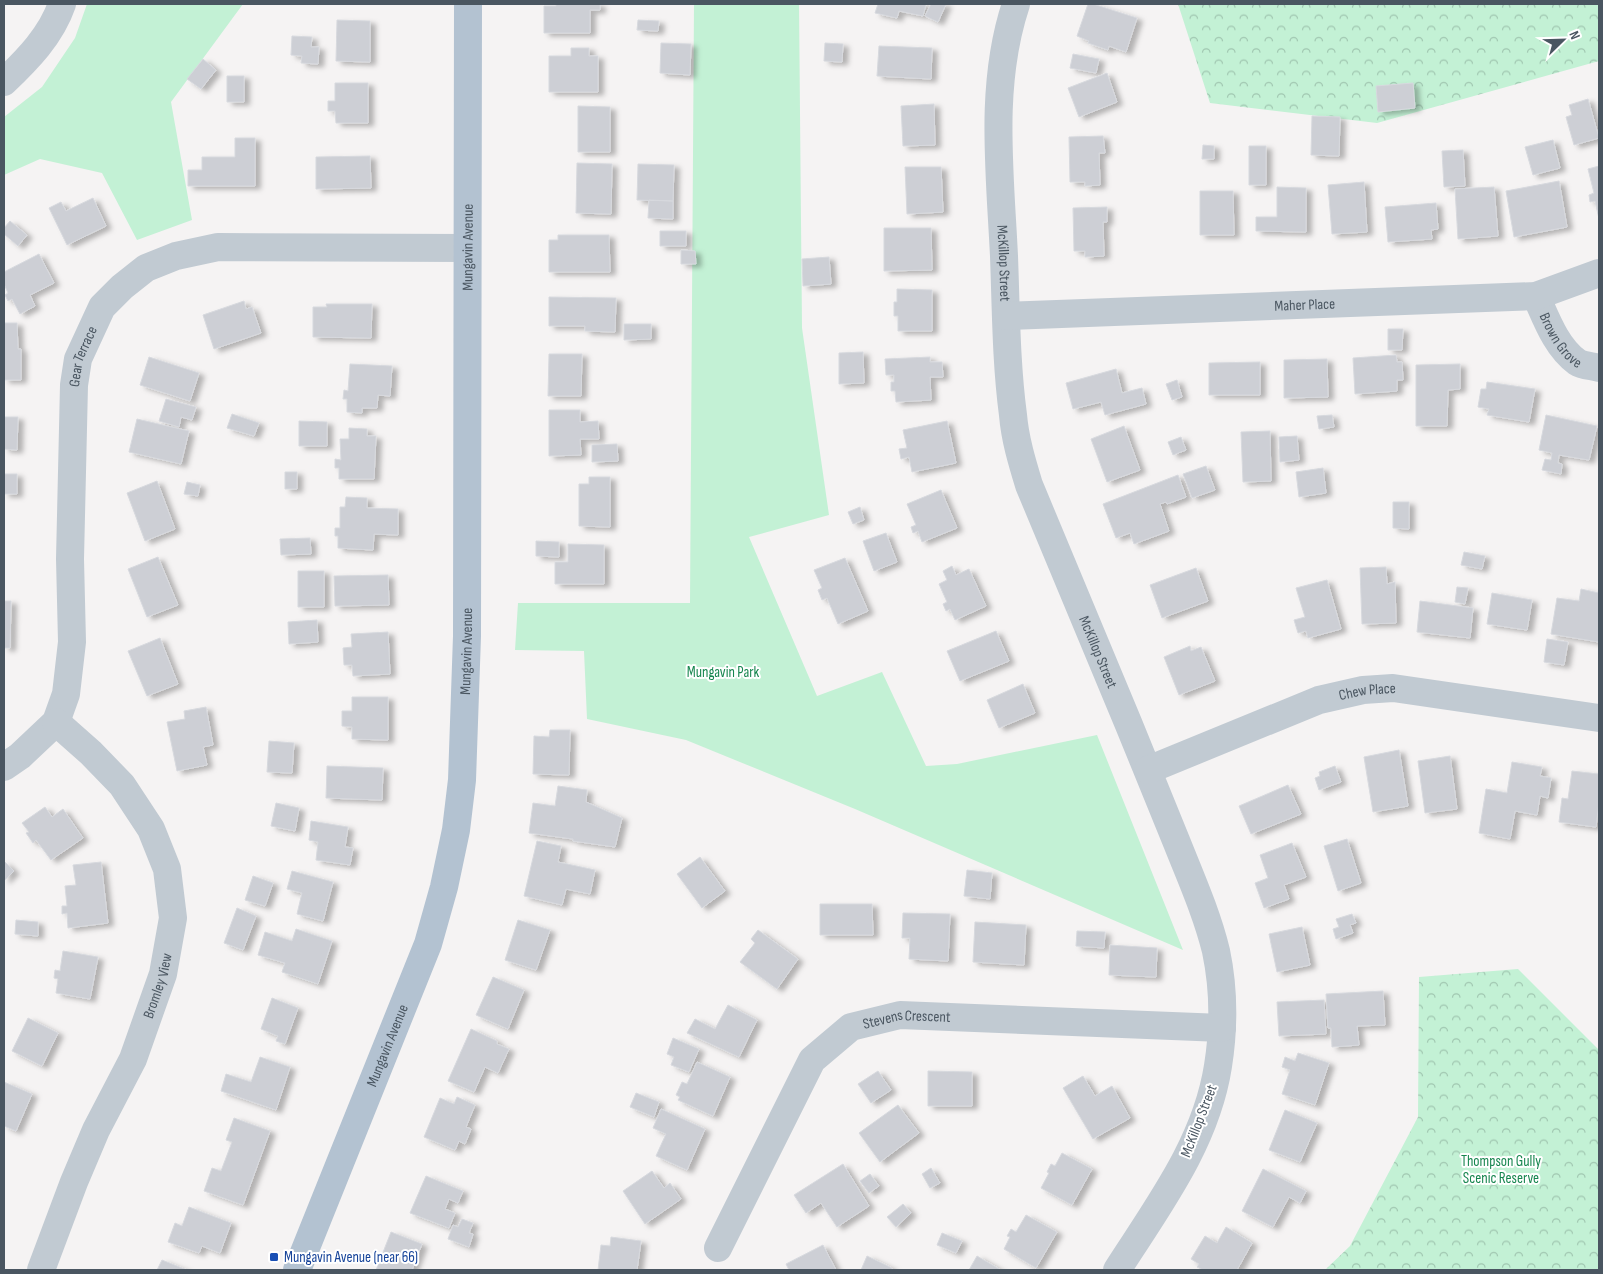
<svg xmlns="http://www.w3.org/2000/svg" width="1603" height="1274" font-family="'Sofia Sans Condensed',sans-serif">
<style>
.forest{fill:url(#forest-crowns)}
.green{fill:#c3f1d5}
.building{fill:#cdcfd5;stroke:#d7d9de;filter:url(#shadow)}
.lines{fill:none;stroke-linecap:round;stroke-linejoin:round}
.minor{stroke:#c1cad2;stroke-width:28}
.major{stroke:#b3c2d1;stroke-width:28}
.transit-dot{fill:#1a4fb4;stroke:#fff;stroke-width:2}
.labels{text-anchor:middle;dominant-baseline:central;stroke-width:4;stroke-linejoin:round;paint-order:stroke}
.street-label{font-size:15px;fill:#4a5661;stroke:#fff}
.park-label{font-size:15px;fill:#17864f;stroke:#fff}
.transit-label{font-size:15px;fill:#164399;stroke:#fff;text-anchor:start}
</style>
<defs>
<pattern id="forest-crowns" width="20" height="18" patternUnits="userSpaceOnUse" patternTransform="scale(1.25)"><rect width="20" height="18" fill="#c3f1d5"/><path d="M2 6a3 3 0 1 1 6 0M12 15a3 3 0 1 1 6 0" fill="none" stroke="#a0c6b0"/></pattern>
<filter id="shadow"><feDropShadow dx="5.5" dy="3" stdDeviation="2.5" flood-color="#0004"/></filter>
</defs>
<rect width="100%" height="100%" fill="#f5f3f3"/>
<!-- forest -->
<path class="forest" d="M1178,4H1599V61L1377,123L1210,103Z
M1518,969L1599,1050V1270H1325L1350,1246L1418,1117L1419,977Z"/>
<!-- green -->
<path class="green" d="M87,4H243L171,102L192,220L137,240L102,173L40,159L4,175V117L42,87L75,38Z
M694,4H799L802,328L829,515L749,537L817,696L882,672L926,766L957,764L1097,735L1183,950L855,809L686,740L587,719L584,651L515,650L518,603H690Z"/>
<!-- building -->
<path class="building" d="M556,4H600V10H590V33H544V6H556Z
M878,4H926L923,16L899,11L897,18L875,13Z
M931,4H946L938,22L925,16Z
M1088,4H1093L1137,18L1126,52L1109,46L1108,50L1088,43L1089,41L1077,36Z
M337,20L370,21V62L336,61Z
M638,20L659,21L658,31L637,30Z
M292,36L312,37L311,47H319L318,64L301,63L302,56L291,55Z
M661,43L691,44L690,75L660,73Z
M825,43L843,44L842,62L824,61Z
M879,46L932,48L931,79L877,76Z
M571,48H589V56H598V92H549V56H571Z
M1073,54L1099,59L1096,73L1070,68Z
M203,59L216,70L201,89L187,79Z
M1107,73L1117,102L1079,117L1068,88Z
M227,76H244V102H227Z
M335,83H368V123H336L335,111H328V101H335Z
M1413,83L1415,108L1378,112L1376,86Z
M1588,99L1599,138L1574,145L1566,117L1572,115L1569,105Z
M934,104L935,145L903,146L901,106Z
M578,106L610,107V152H578Z
M1312,116L1340,117L1339,156L1311,155Z
M1103,136L1105,153H1099L1100,185L1085,186V182H1070L1069,137Z
M235,138H255V186H188V170H202V157H235Z
M1553,140L1560,168L1533,175L1525,147Z
M1203,145L1214,146V159H1202Z
M1249,146H1266V185H1249Z
M1463,150L1465,186L1444,187L1442,151Z
M370,156L371,188L316,189V157Z
M577,163L612,164L611,214L576,213Z
M638,164L674,165L673,201L637,200Z
M1599,166V219L1595,201L1590,202L1589,195L1594,193L1588,169Z
M905,167H941L943,212L907,214Z
M1559,181L1567,227L1514,237L1506,191Z
M1364,182L1367,232L1332,234L1328,185Z
M1277,187L1306,188V232L1256,231V217H1277Z
M1494,187L1498,236L1458,239L1455,189Z
M1200,191H1233L1234,235H1200Z
M93,198L106,226L67,245L49,208L61,202L66,211Z
M649,200L673,201V219L648,218Z
M1436,203L1438,229L1431,230L1432,239L1388,242L1385,207Z
M1107,207V222H1103L1104,256L1085,257V251H1074L1073,208Z
M10,221L27,235L18,246L4,234V228Z
M884,228H931L932,270L884,271Z
M660,231H686V246H660Z
M558,235H609L610,272H549V240H558Z
M681,250L695,251L696,264H681Z
M39,254L54,283L30,295L35,306L20,314L12,299L8,301L5,295L8,293L4,284V272Z
M829,257L831,284L803,286L802,259Z
M897,289L932,290V331H898V316H894V302H897Z
M549,297L616,298L615,332L585,331V326H549Z
M244,301L246,309L252,307L261,333L214,349L203,315Z
M326,304H372L371,338L313,337V307H327Z
M4,323H17L18,349H21V380H4Z
M624,324H651V339L624,340Z
M1388,329H1403L1402,350H1388Z
M863,352L864,383L839,384V353Z
M549,354H582L581,396H548Z
M1396,355L1397,362H1402L1403,380H1397V391L1355,394L1353,358Z
M149,357L199,373L190,401L140,385Z
M930,357V362H942L943,377H930L931,400L896,402L895,391H891V382H894V375H886L885,359Z
M1327,359L1328,397L1284,398V360Z
M1260,362V395H1209V363Z
M350,364L392,366L390,396L378,395L377,408H362V413L347,412V399H343L344,390L348,391Z
M1460,364V389L1448,390L1447,426H1416V365Z
M1116,369L1122,393L1142,388L1146,404L1105,415L1101,402L1073,409L1066,383Z
M1177,380L1182,397L1172,400L1166,384Z
M1487,382L1535,389L1529,422L1487,415L1489,409L1478,407L1481,389H1486Z
M166,399L196,407L192,420L181,417L179,427L159,421Z
M549,410H580V422L598,421L599,439H580L581,455L549,456Z
M232,414L259,423L254,436L227,428Z
M1332,415L1334,427L1319,429L1317,416Z
M1546,415L1597,426L1589,460L1559,455L1558,463L1562,464L1561,474L1542,470L1545,459L1551,460L1552,453L1539,450Z
M4,417H18L17,450L4,449Z
M137,419L189,431L181,464L129,452Z
M299,421L327,422V446H299Z
M947,421L956,463L912,472L909,457L901,459L899,449L907,448L903,430Z
M1124,426L1140,470L1107,482L1091,439Z
M349,428L367,429V436H376L374,479H339V468H335V459L341,460L340,439H349Z
M1270,431L1271,481L1243,482L1241,432Z
M1297,436L1299,460L1280,462L1279,437Z
M1181,437L1186,450L1173,455L1168,442Z
M617,444L618,461L592,462V445Z
M1206,466L1215,490L1192,498L1183,474Z
M1323,468L1326,493L1299,497L1296,472Z
M285,472H297V489H285Z
M4,474H17V494H4Z
M1178,475L1186,497L1167,504L1166,502L1160,504L1169,531L1134,544L1130,533L1116,538L1103,504Z
M589,477H610V527L579,526V484H589Z
M157,481L175,529L145,541L127,493Z
M187,482L200,485L198,496L184,494Z
M941,490L957,528L922,542L918,531L913,533L911,527L916,525L907,504Z
M346,497L367,498V508L398,509V535L374,534L373,550L338,548V536H335V528H340V507H345Z
M1393,502H1409V529L1393,528Z
M860,507L864,520L853,524L848,512Z
M886,533L897,562L874,571L863,541Z
M310,538L311,554L281,555L280,539Z
M536,541L559,542V557L536,556Z
M568,544L604,545V584H555V562H568Z
M1464,552L1485,556L1482,569L1461,565Z
M158,557L178,605L147,617L128,569Z
M845,558L868,611L838,624L827,598L822,600L818,590L822,588L814,570Z
M952,566L956,575L969,569L986,606L955,620L950,609L946,611L943,604L947,602L939,584L947,580L943,571Z
M1386,567L1387,584L1395,582L1396,623L1362,624L1360,568Z
M1196,568L1208,601L1162,618L1150,585Z
M298,571H324V607H298Z
M388,575L389,605L335,606L334,576Z
M1327,580L1341,629L1308,638L1306,631L1298,633L1294,620L1305,617L1296,588Z
M1457,587L1468,588L1465,604L1455,602Z
M1581,589L1599,593V642L1551,634L1557,598L1579,601Z
M1492,593L1532,600L1527,630L1487,624Z
M4,601H11L10,648H4Z
M1420,601L1473,608L1470,638L1417,632Z
M317,620L318,642L289,644L288,622Z
M996,631L1009,661L960,681L947,651Z
M388,632L390,674L353,676L352,665H344L343,648L352,647L351,634Z
M160,638L178,684L147,696L128,651Z
M1547,639L1568,642L1564,665L1544,662Z
M1190,646L1191,651L1201,647L1215,681L1179,695L1164,657Z
M1023,684L1035,713L999,728L987,700Z
M352,697H388V740L352,739V727L342,726V711H352Z
M206,707L213,745L203,747L207,765L177,771L167,722L185,719L184,711Z
M550,730H570L569,775L533,774L534,736L549,737Z
M269,741L294,743L292,773L267,772Z
M1399,750L1408,806L1373,812L1364,757Z
M1450,756L1457,809L1425,813L1418,761Z
M1512,762L1542,767L1540,776L1551,778L1548,798L1540,796L1537,815L1515,811L1510,839L1479,833L1486,789L1507,793Z
M327,766L383,768L382,800L326,798Z
M1335,766L1341,782L1319,790L1315,778L1320,776L1319,772Z
M1572,771L1599,774V802L1596,827L1559,822L1562,798L1568,799Z
M1288,785L1301,814L1251,834L1239,806Z
M558,786L587,790L586,802L622,818L615,847L573,841V839L529,833L533,803L555,806Z
M276,803L299,808L295,831L271,826Z
M45,807L52,817L63,809L83,838L51,860L36,840L33,843L26,833L29,832L22,823Z
M311,821L348,827L345,847L353,848L350,865L316,860L318,842L309,840Z
M1347,839L1361,883L1338,891L1324,846Z
M537,841L561,846L558,862L595,870L590,894L566,889L562,905L524,896Z
M1292,843L1306,877L1284,885L1289,899L1264,908L1255,883L1268,878L1260,855Z
M700,857L725,891L702,908L677,874Z
M4,861L14,871L4,881Z
M101,862L108,923L68,928L67,913L62,914V906H67L65,886L76,885L73,865Z
M967,870L992,873L990,899L964,896Z
M292,871L333,882L323,921L297,914L302,893L287,889Z
M253,876L273,883L265,906L245,900Z
M820,904H872L873,935H820Z
M237,908L256,916L243,950L224,943Z
M903,913L950,914L948,961L909,959L910,938H902Z
M1352,914L1356,923L1350,925L1353,933L1336,939L1333,929L1339,927L1336,919Z
M16,920L38,922V936L15,934Z
M518,920L550,930L536,970L505,960Z
M975,922L1026,925L1024,965L973,962Z
M1302,927L1310,965L1277,972L1269,934Z
M296,929L332,941L318,984L282,972L285,963L258,955L265,932L292,941Z
M758,930L798,959L777,989L740,962L755,943L751,939Z
M1077,931L1105,932L1104,948L1076,946Z
M1110,945L1157,948L1156,977L1109,975Z
M63,951L98,957L90,999L56,993L58,979L54,978L55,970L60,971Z
M493,977L524,990L508,1029L476,1015Z
M1383,991L1385,1025L1357,1026L1359,1045L1332,1047L1331,1028H1328L1326,994Z
M272,998L298,1008L285,1044L276,1041L278,1036L261,1029Z
M1324,1000L1326,1034L1279,1036L1277,1002Z
M728,1005L757,1020L739,1057L687,1033L695,1019L715,1029Z
M28,1018L58,1033L42,1066L12,1051Z
M471,1029L497,1041V1044L509,1049L498,1073L485,1067L474,1092L448,1081Z
M673,1038L699,1049L689,1072L671,1065L674,1057L667,1054Z
M1298,1053L1329,1063L1315,1105L1282,1094L1290,1070L1282,1067L1285,1057L1295,1061Z
M260,1057L290,1067L276,1110L221,1091L226,1074L251,1082Z
M697,1062L730,1077L713,1116L678,1100L680,1097L676,1095L682,1082L687,1084Z
M878,1071L891,1090L871,1103L858,1084Z
M928,1071L972,1072V1106H928Z
M1083,1076L1095,1096L1112,1086L1130,1118L1093,1139L1063,1088Z
M4,1082L32,1094L16,1131L4,1126Z
M636,1093L659,1102L654,1117L630,1107Z
M457,1097L475,1105L466,1127L471,1129L465,1144L459,1141L455,1150L424,1137L440,1098L454,1104Z
M898,1105L919,1133L880,1162L859,1133Z
M661,1109L705,1129L687,1170L656,1156L666,1134L653,1128Z
M1285,1110L1317,1123L1300,1162L1269,1150Z
M234,1118L270,1131L243,1205L204,1191L212,1168L221,1171L232,1142L226,1140Z
M1062,1153L1092,1169L1072,1205L1041,1188L1049,1173L1047,1172L1051,1164L1055,1166Z
M843,1164L869,1206L837,1227L821,1203L806,1213L794,1195Z
M931,1168L940,1183L930,1188L922,1174Z
M1263,1169L1306,1191L1300,1203L1289,1197L1273,1227L1242,1211Z
M652,1171L664,1188L670,1183L681,1199L645,1224L623,1191Z
M870,1174L879,1186L869,1193L860,1181Z
M426,1176L463,1191L458,1203L449,1199L445,1209L455,1213L449,1228L410,1213Z
M903,1204L911,1213L896,1227L887,1217Z
M189,1207L231,1223L220,1253L202,1246L199,1253L168,1242L175,1223L182,1226Z
M1026,1215L1057,1232L1036,1268L1004,1249L1010,1237L1007,1236L1011,1229L1016,1232Z
M462,1219L473,1223L469,1233L473,1234L469,1247L448,1239L453,1225L458,1227Z
M1226,1227L1252,1243L1237,1270H1203L1197,1267L1199,1264L1191,1259L1205,1236L1217,1243Z
M391,1232L422,1244L412,1270H376Z
M942,1233L962,1241L956,1253L937,1245Z
M611,1237L641,1241L637,1270H598L601,1245L610,1246Z
M823,1245L836,1270H789L786,1264Z
M867,1256L892,1268L891,1270H861Z
M977,1256L1001,1270H969Z
M162,1260L187,1270H157Z"/>
<g class="lines">
<!-- minor -->
<g class="minor">
<path id="s1" d="M1016,4C989,85 1000,172 1004,256C1006,309 1006,362 1013,415C1015,439 1022,462 1029,485C1062,565 1095,645 1129,725C1145,764 1161,804 1177,843C1191,878 1207,914 1216,951C1224,989 1224,1028 1218,1066C1206,1143 1158,1206 1117,1270"/>
<path d="M4,82C27,60 51,36 62,4"/>
<path id="s2" d="M1536,296C1546,318 1556,347 1577,362C1583,366 1593,366 1599,368"/>
<path id="s3" d="M1006,316L1536,296L1599,273"/>
<path id="s4" d="M4,767L20,756L56,722L66,694L72,642L70,559L74,385L78,359L102,307L122,287L146,268L176,256L218,247L467,248"/>
<path id="s5" d="M1148,770L1319,700L1363,690L1393,688L1599,718"/>
<path id="s6" d="M718,1248L812,1060L851,1027L900,1015L1222,1028"/>
<path id="s7" d="M41,1270L74,1182L96,1130L133,1059L163,974L173,918L167,869L151,829L122,785L91,753L56,722"/>
</g>
<!-- major -->
<path class="major" id="s8" d="M297,1270L428,944L444,887L456,830L462,780L467,636L468,4"/>
</g>
<!-- markers -->
<rect class="transit-dot" x="269" y="1252" width="10" height="10" rx="2.5"/>
<g class="labels">
<!-- street labels -->
<g class="street-label">
<text stroke="none"><textPath href="#s8" startOffset="1052">Mungavin Avenue</textPath></text>
<text stroke="none"><textPath href="#s1" startOffset="261">McKillop Street</textPath></text>
<text stroke="none"><textPath href="#s3" startOffset="299">Maher Place</textPath></text>
<text stroke="none"><textPath href="#s2" startOffset="51">Brown Grove</textPath></text>
<text stroke="none"><textPath href="#s4" startOffset="438">Gear Terrace</textPath></text>
<text stroke="none"><textPath href="#s8" startOffset="648">Mungavin Avenue</textPath></text>
<text stroke="none"><textPath href="#s1" startOffset="666">McKillop Street</textPath></text>
<text stroke="none"><textPath href="#s5" startOffset="234">Chew Place</textPath></text>
<text stroke="none"><textPath href="#s7" startOffset="308">Bromley View</textPath></text>
<text stroke="none"><textPath href="#s6" startOffset="318">Stevens Crescent</textPath></text>
<text stroke="none"><textPath href="#s8" startOffset="242">Mungavin Avenue</textPath></text>
<text transform="translate(1199 1121) rotate(-69)">McKillop Street</text>
</g>
<!-- park labels -->
<g class="park-label">
<text x="723" y="672">Mungavin Park</text>
<text x="1501" y="1161">Thompson Gully<tspan x="1501" dy="17">Scenic Reserve</tspan></text>
</g>
<!-- transit labels -->
<g class="transit-label">
<text x="284" y="1257">Mungavin Avenue (near 66)</text>
</g>
</g>
<!-- border -->
<rect width="1603" height="1274" fill="none" stroke="#4a5661" stroke-width="10"/>
<!-- north arrow -->
<g transform="translate(1563 40) rotate(67)" stroke="#ffffff" stroke-width="4" paint-order="stroke">
<path d="M0-4L9 19L0 12L-9 19Z" fill="#4a5661"/>
<text y="-8" font-size="14" font-weight="bold" text-anchor="middle" fill="#4a5661">N</text>
</g>
</svg>
